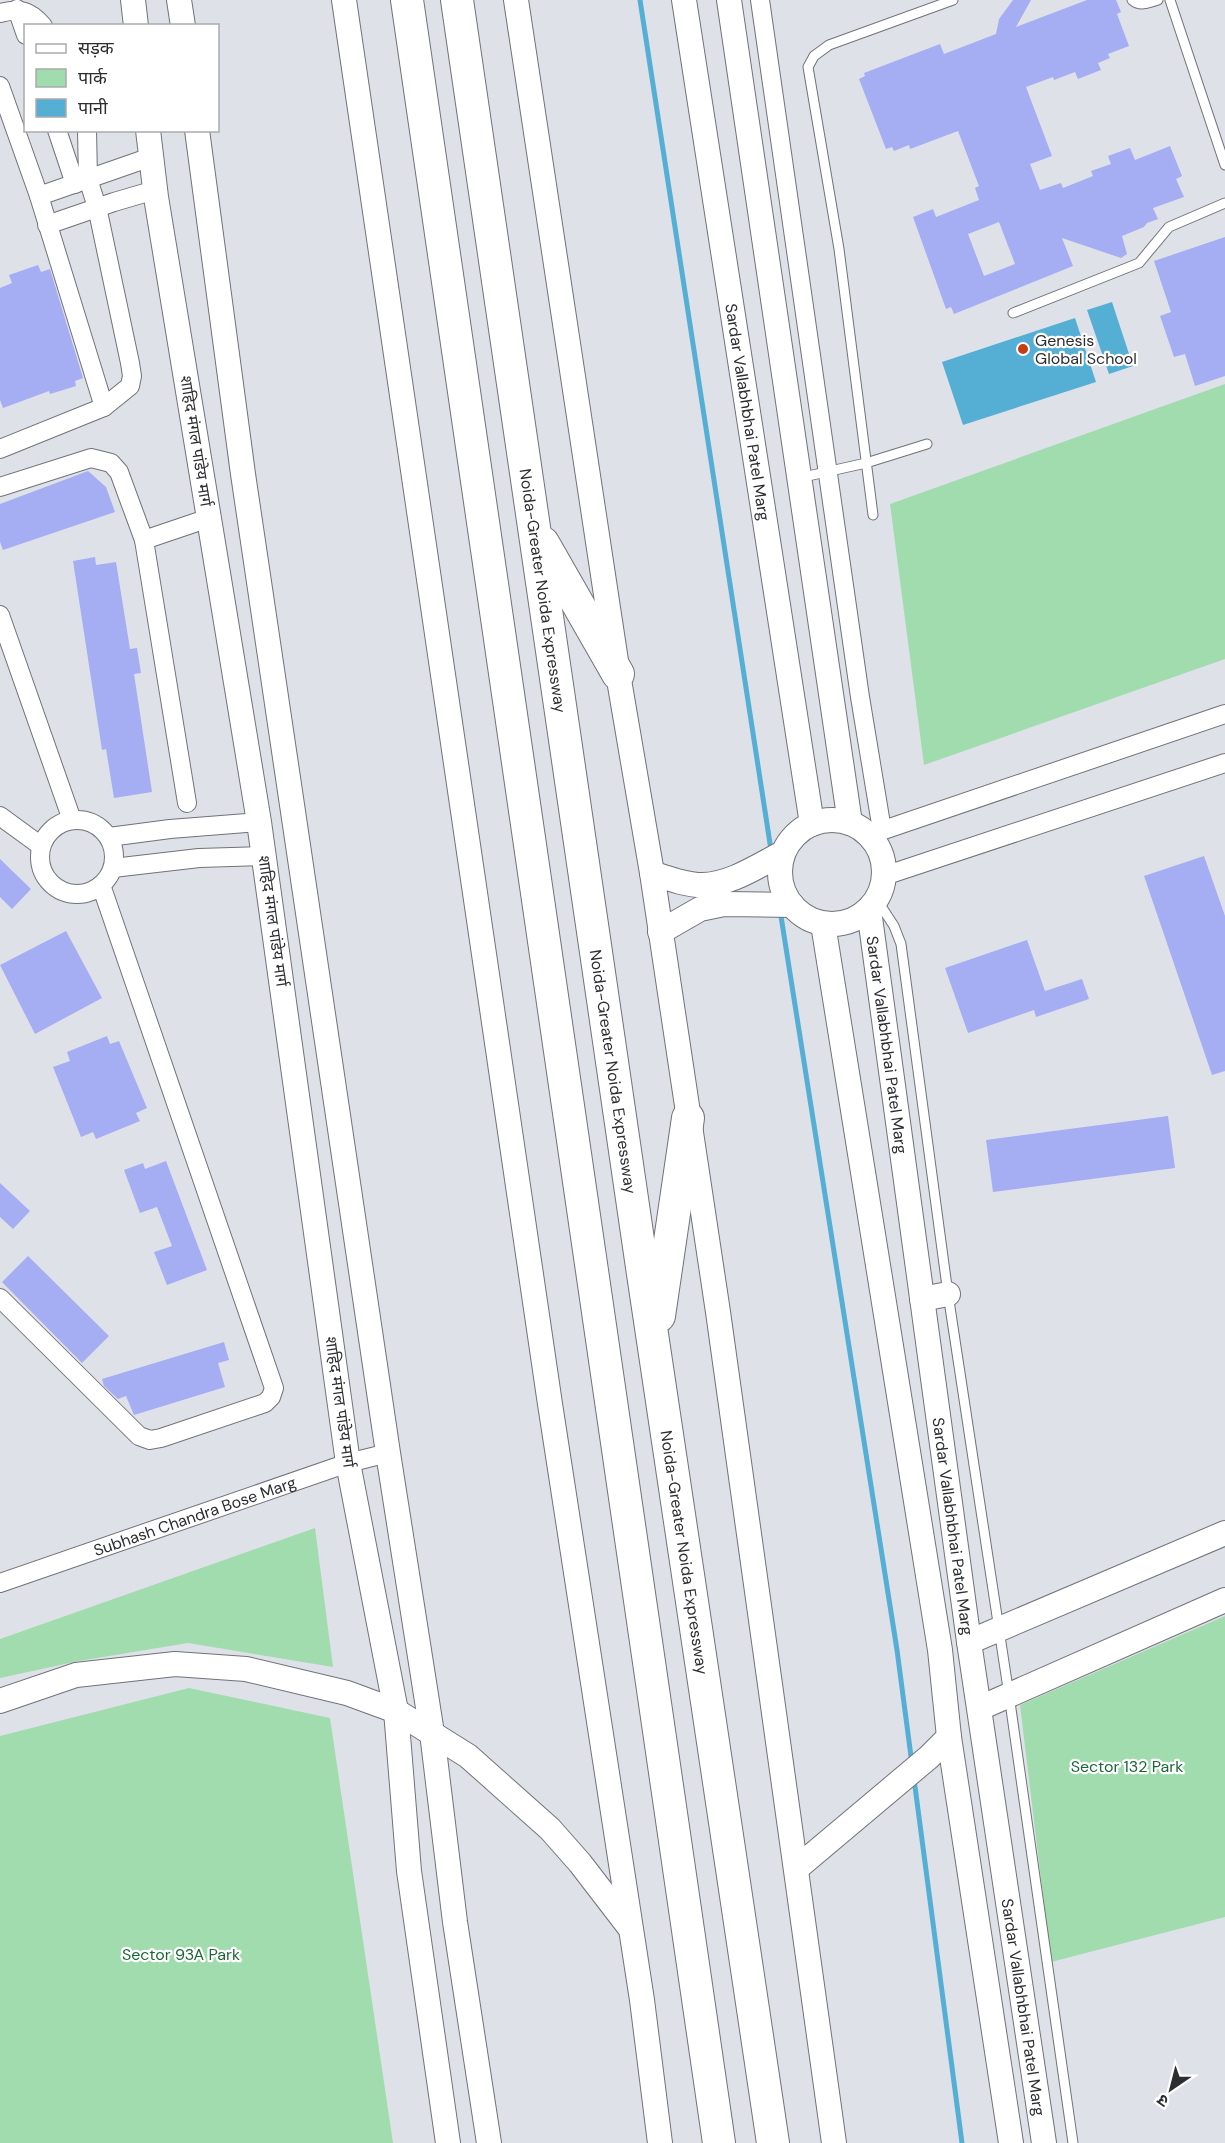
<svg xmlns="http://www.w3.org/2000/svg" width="1225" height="2143" font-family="'DM Sans','Noto Sans Devanagari',sans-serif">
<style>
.green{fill:#a1dcaf}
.water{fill:#55afd4}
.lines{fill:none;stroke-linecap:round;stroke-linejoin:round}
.stream{stroke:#55afd4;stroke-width:5}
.building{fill:#a5adf3;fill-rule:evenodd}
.lane-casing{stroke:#717279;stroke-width:11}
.street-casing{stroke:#717279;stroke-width:20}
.secondary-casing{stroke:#717279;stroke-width:26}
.highway-casing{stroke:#717279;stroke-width:34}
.lane{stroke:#fff;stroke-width:9}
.street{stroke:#fff;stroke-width:18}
.secondary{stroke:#fff;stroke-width:24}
.highway{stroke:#fff;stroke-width:32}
.poi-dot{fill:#c63e12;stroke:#fff;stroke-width:2}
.labels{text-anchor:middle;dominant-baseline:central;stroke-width:4.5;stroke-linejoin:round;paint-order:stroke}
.poi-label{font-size:16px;fill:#2c2d30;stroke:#fff;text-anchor:start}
.street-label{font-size:16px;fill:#2c2d30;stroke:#fff}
.park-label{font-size:16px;fill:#1b6636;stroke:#fff}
</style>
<rect width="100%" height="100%" fill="#dfe1e9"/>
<!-- green -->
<path class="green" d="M1225,384V659L924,765L890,504Z
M315,1528L333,1667L188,1643L79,1661L0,1678V1639Z
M1225,1616V1917L1051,1962L1020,1705Z
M189,1688L330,1718L393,2143H0V1736Z"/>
<!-- water -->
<path class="water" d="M1112,302L1133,366L1109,374L1087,310Z
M1075,318L1096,382L963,425L942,362Z"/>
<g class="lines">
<!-- stream -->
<path class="stream" d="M640,0L771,850
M773,866L778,898
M780,910L897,1650L912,1764
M914,1779L962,2143"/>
</g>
<!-- building -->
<path class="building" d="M1013,0H1031L1016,27L1087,0H1116L1121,12L1117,14L1129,46L1108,54L1110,58L1098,63L1101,70L1078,79L1075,72L1054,80L1053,77L1026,87L1052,156L1030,164L1040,190L1061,183L1063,188L1093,176L1091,171L1111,164L1108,156L1130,148L1135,160L1170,146L1182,176L1176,179L1184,197L1153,208L1158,219L1147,223L1144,227L1122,236L1127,254L1121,258L1062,238L1073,266L954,314L951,307L946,309L913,217L933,209L936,217L979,200L975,188L979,186L958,131L910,149L909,145L894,151L892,147L886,149L859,79L865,76L864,73L940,44L944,54L996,34L999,19ZM999,222L1015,264L984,276L968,234Z
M1225,237V376L1195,386L1185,354L1174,357L1160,316L1171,312L1154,261Z
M38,265L41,272L50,269L83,378L75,381L76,386L50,394L49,391L3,408L0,400V288L12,283L9,275Z
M88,471L106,487L115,512L3,550L0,542V504Z
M95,557L96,565L116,562L130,649L137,648L141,673L134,674L152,792L114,798L106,749L102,750L73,561Z
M1204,856L1225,916V1071L1212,1075L1144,876Z
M0,859L31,889L12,909L0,897Z
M66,931L102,998L35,1034L0,965Z
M1027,940L1045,991L1082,979L1089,999L1036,1017L1034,1010L968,1033L945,968Z
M107,1036L110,1044L119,1041L147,1108L136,1113L140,1121L96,1139L93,1132L81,1137L53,1067L70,1061L67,1052Z
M1168,1116L1175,1168L993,1192L986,1140Z
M166,1161L207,1270L167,1285L154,1252L172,1246L157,1207L140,1213L124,1170L143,1163L145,1169Z
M0,1183L30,1211L13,1229L0,1217Z
M28,1256L109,1336L82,1363L2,1282Z
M224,1342L229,1360L218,1363L225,1387L134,1415L126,1396L118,1399L104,1386L102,1379Z"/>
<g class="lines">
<!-- lane casing -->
<g class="lane-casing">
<path id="lane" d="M1132,0C1140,7 1149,3 1158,0
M1170,0L1225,165
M1013,313L1139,263L1169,227L1225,203
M799,478L866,463L927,444
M873,515L839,249L808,67L814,56L829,45L953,0
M877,900L894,926L901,944L948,1294L1009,1695L1073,2143"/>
</g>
<!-- street casing -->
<g class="street-casing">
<g id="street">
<path d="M760,0L860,697L882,830"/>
<path d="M17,9L26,35"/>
<path d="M0,13C19,8 30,10 43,26"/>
<path d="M0,86L39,196L104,407"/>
<path d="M57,130L75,184"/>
<path d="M39,196L151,157"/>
<path d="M47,225L114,202L155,190"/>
<path d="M0,449L104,407L130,386L132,376L130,363L97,207L88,179L87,130"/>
<path d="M0,487L91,458L111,463L119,472L144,540L187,803"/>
<path d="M144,540L209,518"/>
<path d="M0,615L72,820"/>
<path d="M0,816L41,846"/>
<circle cx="77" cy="857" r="37"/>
<path d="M869,835L1225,714"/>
<path d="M109,837L170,829L259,822"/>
<path d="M113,868L199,858L264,856"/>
<path d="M884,876L1225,763"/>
<path d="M0,1298L139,1436L150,1440L161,1438L265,1403L271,1397L274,1388L101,885"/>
<path id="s1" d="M0,1583L348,1463L388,1453"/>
</g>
</g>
<!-- secondary casing -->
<g class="secondary-casing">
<g id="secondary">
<path d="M133,0L136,26"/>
<path d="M179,0L183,26"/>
<path d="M344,0L550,1404L642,2000L660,2143"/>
<path d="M516,0L618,674L652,873L718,1312L834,2143"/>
<path id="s2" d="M684,0L812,824"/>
<path d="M729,0L850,823"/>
<path d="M148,130L156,197L259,822L348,1463L396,1711L409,1871L448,2143"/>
<path d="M197,130L243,474L388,1453L432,1733L455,1922L489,2143"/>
<circle cx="832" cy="872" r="52"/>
<path d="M652,873C667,878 685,885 702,885C730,885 759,865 783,853"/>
<path id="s3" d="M869,910L969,1642L1044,2143"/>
<path d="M823,924L940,1650L949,1737L1011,2143"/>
<path d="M660,932L700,909L724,904L792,905"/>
<path d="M922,1299L948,1294"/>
<path d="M969,1642L1225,1533"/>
<path d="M0,1701L76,1675L175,1664L246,1669L347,1693L396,1711L468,1756L550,1829L580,1863L630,1928"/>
<path d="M980,1708L1225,1600"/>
<path d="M797,1868L929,1757L949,1737"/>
</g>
</g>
<!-- highway casing -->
<g class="highway-casing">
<g id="highway">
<path d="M407,0L719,2143"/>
<path id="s4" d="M457,0L643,1274L773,2143"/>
<path d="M543,543L618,674"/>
<path d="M659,1316L688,1118"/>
</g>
</g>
<!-- lane -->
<use href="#lane" class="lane"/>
<!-- street -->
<use href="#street" class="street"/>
<!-- secondary -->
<use href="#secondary" class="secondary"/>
<!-- highway -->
<use href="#highway" class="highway"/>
</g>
<!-- markers -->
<circle class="poi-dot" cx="1023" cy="349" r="6"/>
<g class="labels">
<!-- poi labels -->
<g class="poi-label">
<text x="1035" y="340">Genesis<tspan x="1035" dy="18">Global School</tspan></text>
</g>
<!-- street labels -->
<g class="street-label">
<text stroke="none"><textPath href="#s2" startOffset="417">Sardar Vallabhbhai Patel Marg</textPath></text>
<text transform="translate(196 441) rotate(81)">शाहिद मंगल पांडेय मार्ग</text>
<text stroke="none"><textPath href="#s4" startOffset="597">Noida-Greater Noida Expressway</textPath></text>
<text transform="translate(273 921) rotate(82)">शाहिद मंगल पांडेय मार्ग</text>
<text stroke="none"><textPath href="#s3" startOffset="136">Sardar Vallabhbhai Patel Marg</textPath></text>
<text stroke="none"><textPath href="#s4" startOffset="1083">Noida-Greater Noida Expressway</textPath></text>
<text transform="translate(340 1402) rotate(82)">शाहिद मंगल पांडेय मार्ग</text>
<text stroke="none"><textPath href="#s1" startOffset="206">Subhash Chandra Bose Marg</textPath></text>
<text stroke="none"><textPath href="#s3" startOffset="622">Sardar Vallabhbhai Patel Marg</textPath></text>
<text stroke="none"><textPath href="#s4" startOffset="1569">Noida-Greater Noida Expressway</textPath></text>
<text stroke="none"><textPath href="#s3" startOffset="1108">Sardar Vallabhbhai Patel Marg</textPath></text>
</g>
<!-- park labels -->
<g class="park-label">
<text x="1127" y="1766">Sector 132 Park</text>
<text x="181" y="1954">Sector 93A Park</text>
</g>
</g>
<!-- legend -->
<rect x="24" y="24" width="195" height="108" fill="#ffffff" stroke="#ababac" stroke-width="1.5"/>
<rect x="36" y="44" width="30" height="9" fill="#ffffff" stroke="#ababac" stroke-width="1.5"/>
<text x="78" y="54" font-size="18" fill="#2c2d30">सड़क</text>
<rect x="36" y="69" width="30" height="18" fill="#a1dcaf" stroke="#ababac" stroke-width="1.5"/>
<text x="78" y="84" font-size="18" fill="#2c2d30">पार्क</text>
<rect x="36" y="99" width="30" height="18" fill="#55afd4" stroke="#ababac" stroke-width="1.5"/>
<text x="78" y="114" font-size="18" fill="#2c2d30">पानी</text>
<!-- north arrow -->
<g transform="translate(1171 2089) rotate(215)" stroke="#ffffff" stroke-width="4.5" paint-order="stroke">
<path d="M0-4.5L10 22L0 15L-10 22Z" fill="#2c2d30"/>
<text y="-9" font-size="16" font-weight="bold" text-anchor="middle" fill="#2c2d30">उ</text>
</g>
</svg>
